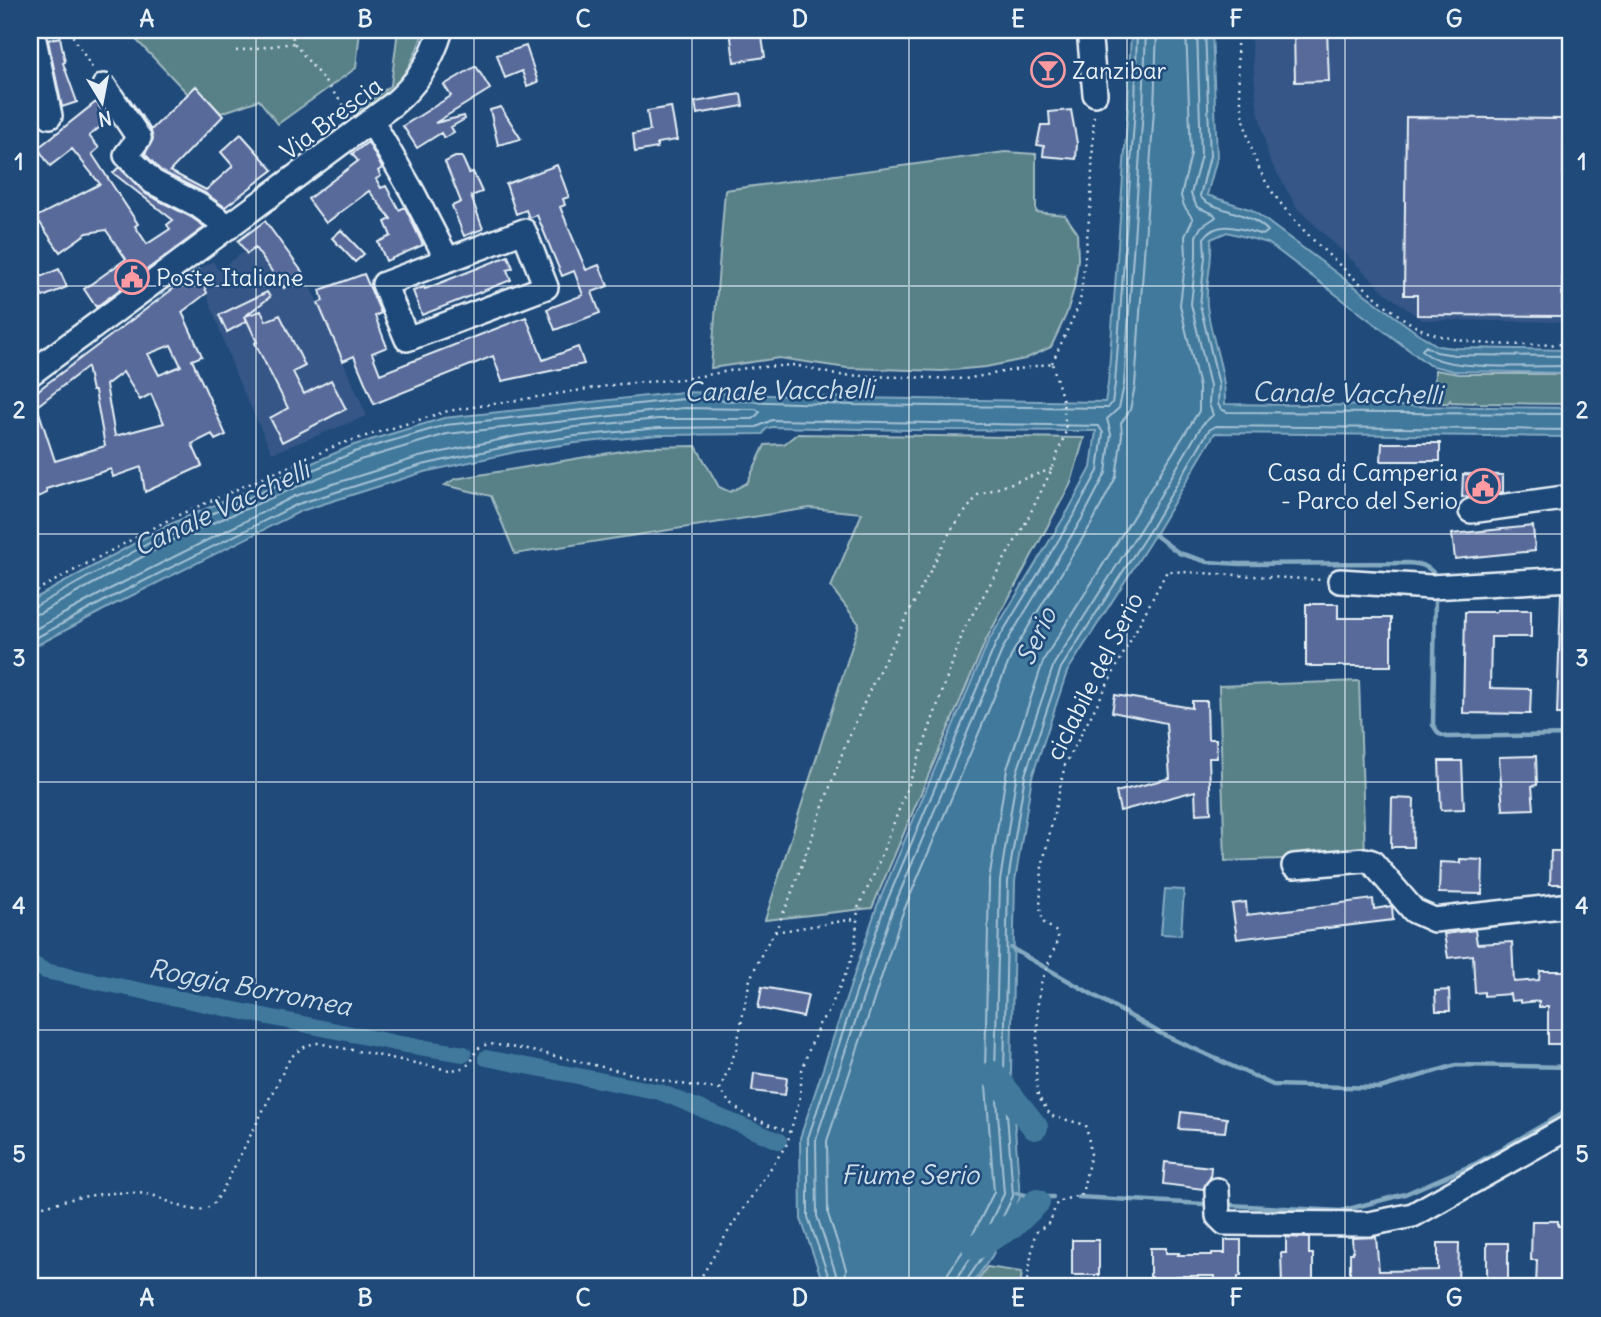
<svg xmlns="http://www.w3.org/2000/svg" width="1601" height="1317" font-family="Delius,sans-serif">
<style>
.built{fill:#345786}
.green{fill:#598187;stroke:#a0b9c0;stroke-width:2}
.water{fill:#41799c;stroke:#84a9c1;stroke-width:2}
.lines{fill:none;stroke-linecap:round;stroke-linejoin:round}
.shore{stroke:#a5c1d3;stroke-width:2}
.stream{stroke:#84a9c1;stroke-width:4.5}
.canal{stroke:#41799c;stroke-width:16}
.river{stroke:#41799c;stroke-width:26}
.building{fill:#586b9a;stroke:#e8f1f8;stroke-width:2;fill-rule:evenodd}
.minor-casing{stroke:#e8f1f8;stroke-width:28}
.path{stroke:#e8f1f8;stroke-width:2.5;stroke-dasharray:2 5;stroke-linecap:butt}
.minor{stroke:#1f4a7a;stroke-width:23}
.grid{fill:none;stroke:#e8f1f8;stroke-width:2;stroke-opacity:0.55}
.labels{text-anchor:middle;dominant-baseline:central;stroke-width:5;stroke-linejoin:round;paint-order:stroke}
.poi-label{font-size:24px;fill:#e8f1f8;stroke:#1f4a7a;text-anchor:start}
.street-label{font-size:24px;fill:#e8f1f8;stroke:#1f4a7a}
.water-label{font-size:26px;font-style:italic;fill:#cfdfea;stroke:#1f4a7a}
.neatline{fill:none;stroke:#e8f1f8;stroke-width:2.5}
.grid-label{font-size:23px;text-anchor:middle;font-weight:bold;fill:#e8f1f8}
</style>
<rect width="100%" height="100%" fill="#1f4a7a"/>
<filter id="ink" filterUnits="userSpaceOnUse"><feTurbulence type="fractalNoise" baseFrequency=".0143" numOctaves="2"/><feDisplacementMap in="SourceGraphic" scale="14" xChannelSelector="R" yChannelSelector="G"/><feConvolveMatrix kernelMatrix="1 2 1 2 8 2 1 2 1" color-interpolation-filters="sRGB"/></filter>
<g filter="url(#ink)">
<!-- built -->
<path class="built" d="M1250,30H1571V322L1422,320L1387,294L1297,208L1269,159L1257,105Z
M255,248L284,287L303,273L318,303L367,416L272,453L237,378L198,270L213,261L218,270L245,251L247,254Z"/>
<!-- green -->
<path class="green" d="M127,30H360L356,68L278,124L259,100L221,113L196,87L188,94Z
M398,30H424C409,77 394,89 357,120L353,115L391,85Z
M1005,152L1036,154V212L1065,215L1077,232L1078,259L1074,289L1066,315L1051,347L1025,359L986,367L942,371L847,368L779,358L711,368L725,190Z
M1435,370L1459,374H1571V404L1477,403L1475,401L1474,403L1451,402L1450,400L1448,403H1434Z
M797,434L1084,438L1071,483L986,640L872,908L765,920L859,624L831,587L862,513L810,508L515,554L491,496L445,485L455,479L645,447L696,446L719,487L730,492L747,483L765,445L784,444Z
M1359,681L1365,856L1225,861L1219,686Z
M987,1267L1022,1272L1020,1287H973Z"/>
<!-- water -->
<path class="water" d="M1131,30H1212L1217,158L1207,195L1252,210L1413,330L1438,346L1455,348L1571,350V373L1454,371L1429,365L1268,243L1227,232L1211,239C1213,262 1205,285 1207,306C1211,340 1226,370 1225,404L1571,408V437L1215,433L1157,531L1067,672L1032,777L1015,881L1011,1072L1020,1198L992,1256L970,1287H816L821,1277L801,1219L800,1138L877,906L989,640L1069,509L1091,468L1096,431L910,430L772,427L766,429L763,434L659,435L576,443L520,451L424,472L301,511L113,605L30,649V601L166,526L354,445L444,418L683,392L854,398L1105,402L1108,384L1128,108Z
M1165,889L1184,890L1181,935L1161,934Z"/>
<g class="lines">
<!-- shore -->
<path class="shore" d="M1205,30L1210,156L1200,196C1210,211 1249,210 1268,231L1263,235C1244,230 1218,218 1204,238L1205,257L1200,305L1219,385L1218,404L1221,409L1227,412L1571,414
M1571,356L1455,355L1436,352L1426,346L1422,350C1439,373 1540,365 1571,366
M30,607L36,606L169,532L357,451L446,425L684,399L854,405L1108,408L1112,403L1115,384L1135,108L1137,30
M30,615L40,613L173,540L360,460L447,434L684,408L756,409L760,412L753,419H658L575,427L517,436L419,457L295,496L106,591L30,632
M30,641L110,598L298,504L422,465L519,444L576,436L659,428L757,427L772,420L1099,426L1103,433L1098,471L1075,513L996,643L884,908L808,1138V1217L828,1275L824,1287
M833,1287L836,1274L817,1216L816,1139L892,911L1003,648L1083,517L1106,473L1111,434L1107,419L1119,408L1124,385L1143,109L1146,30
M845,1287L846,1269L828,1214L827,1141L902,915L1013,652L1092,523L1116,477L1122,435L1121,423L1130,410L1135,386L1154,109L1157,30
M945,1287L948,1273L969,1242L994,1192L985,1072L989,880L1007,769L1044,659L1199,411V387L1180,305L1186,256L1185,236L1193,219L1184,206L1181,196L1191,154L1186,30
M956,1287L957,1278L978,1247L1004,1194L995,1072L1000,881L1017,772L1054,664L1144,523L1202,425L1213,415L1209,404L1210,386L1191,304L1196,257V236L1201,227L1216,217L1214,214L1197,207L1191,194L1201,155L1197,30
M965,1287L966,1281L986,1252L1013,1196L1004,1072L1008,881L1025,775L1061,668L1151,528L1209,430L1216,426L1571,430"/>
<!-- stream -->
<path class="stream" d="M1155,535L1179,553L1208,562L1240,564L1408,563C1420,564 1428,565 1435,575
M1435,596L1433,725L1439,734L1447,737L1571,735
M1011,948L1160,1033L1273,1085L1380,1088L1456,1065L1571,1067
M1016,1193L1035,1197H1053
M1078,1197L1204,1204
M1229,1205L1341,1211L1405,1194L1477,1163L1559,1116L1571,1104"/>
<!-- canal -->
<path class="canal" d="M30,962L45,971L400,1044L464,1054
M486,1058L660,1092L779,1141"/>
<!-- river -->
<path class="river" d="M993,1074L1035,1127
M975,1247L1012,1226L1037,1202"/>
</g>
<!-- building -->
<path class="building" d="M730,30H761L765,57L734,62Z
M1294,30H1327L1329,81L1295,82Z
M60,37L65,62L63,63L77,102L62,107L48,40Z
M526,46L538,82L527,86L522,71L505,78L497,55Z
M476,66L490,89L435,123L464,116L465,119L451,127L454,132L444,138L441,133L417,148L403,126L451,96L444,85Z
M196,86L223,116L170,171L206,190L233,166L221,152L241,134L273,170L225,207L205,193L161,171L145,154L153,139L151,131L127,95L151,130Z
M741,94L743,106L697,114L695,102Z
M96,102L110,119L89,136L99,148L92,154L138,224L135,226L147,244L170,229L167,225L173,220L113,173L119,167L146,194L191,217L205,227L96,307L84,289L126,259L106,230L87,233L60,252L36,217L100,184L72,149L50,166L38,148Z
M501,107L521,139L498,145L490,110Z
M671,107L677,140L657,143V148L635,152L633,134L650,131L647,111Z
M1071,110L1077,143L1076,159L1043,156L1044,146L1037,145L1041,125H1050L1049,112Z
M1406,117L1564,119L1562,316L1417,315V295H1404Z
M368,142L382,168L378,171L381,176L376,179L381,188L386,186L399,210L405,207L423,245L386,261L378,242L391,236L385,222L391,219L369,191L326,223L308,199L358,161L352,154Z
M455,157H462L469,173L473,172L482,192L471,196L483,229L464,236L452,206L461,202L445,162Z
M557,165L569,197L563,199L565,205L560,207L586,270L599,265L608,286L592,292L600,313L555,330L547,309L583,295L574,271L562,276L537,215L529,218L526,210L516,214L506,184Z
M265,221L303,273L284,288L255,248L247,254L238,241Z
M341,230L364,254L355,262L332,238Z
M508,256L513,268L507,270L511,280L422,315L413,291L424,287L425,289Z
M59,269L67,287L43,297L35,279Z
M198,270L207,293L182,312L202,356L192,360L226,435L215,440L212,434L192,444L202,466L145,492L141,467L113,477L111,469L46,489L47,493L30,501V392L33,394ZM171,345L181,366L159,375L148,354ZM87,367L92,391H95L105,446L55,461L37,406ZM123,372L140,400L151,394L164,423L115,436L106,385Z
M364,274L381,313L375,316L387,347L372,353L380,374L526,317L543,360L578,347L584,364L502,381L493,356L374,404L354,356L343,361L318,303L323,301L320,290Z
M267,292L270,297L244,317L247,321L227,332L219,315Z
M261,311L266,321L280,315L305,366L293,372L304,394L331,380L346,409L282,442L270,418L288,408L255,343L257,342L245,316Z
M1382,443H1440V461H1381Z
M1463,474L1503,475V492L1462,497Z
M1533,526L1535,551L1455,559L1452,534Z
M1571,593V714H1557L1561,594Z
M1306,604H1338V618H1391V666H1306Z
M1497,610H1531V637H1491L1490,688L1531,689L1530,714L1463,713L1465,612H1497Z
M1115,695L1192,708V701H1207L1208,739H1216L1217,758H1209L1211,813L1196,814L1195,791L1120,811L1116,792L1170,778L1166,723L1112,712Z
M1536,756L1537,785L1532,786L1534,809L1503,810L1499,757Z
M1439,761H1462L1464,809L1441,810Z
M1392,798L1414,799L1413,847H1391Z
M1551,851H1571V884H1550Z
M1460,859L1483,860L1482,894L1439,893L1440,862L1460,863Z
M1373,899L1374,909L1392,906L1393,920L1237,939L1232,904L1246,902L1247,915Z
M1475,930L1477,944L1512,942L1514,982L1539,980L1540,971H1571V1044H1548V1007H1539V1001L1520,1003V1000L1511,1001L1510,994L1484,996V992L1475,993L1473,955L1448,958L1444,934Z
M762,987L808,995L803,1017L758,1008Z
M1449,990L1450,1011H1436L1435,991Z
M754,1073L787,1078L785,1095L752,1091Z
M1181,1112L1227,1118L1225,1132L1179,1129Z
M1165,1162L1211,1167L1210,1178L1203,1189L1163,1184Z
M1532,1221H1558V1226H1565V1261H1571V1287H1536L1537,1260H1531Z
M1286,1237L1309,1238V1254H1313V1282H1309V1287H1286V1284H1282L1281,1253H1286Z
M1376,1237L1379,1271L1438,1270V1243H1459L1458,1287H1353V1281H1350V1253H1353L1352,1238Z
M1072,1240H1099V1275H1072Z
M1225,1240H1241V1276H1238V1287H1214V1276H1176V1287H1152V1277H1150V1248H1166V1253H1179L1178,1255H1212V1253H1225Z
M1487,1243H1508V1287H1487Z"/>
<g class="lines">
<!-- minor casing -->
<g class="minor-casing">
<path id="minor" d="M32,30L50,116
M1089,30L1095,94
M104,86L139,138L126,155L153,182L198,205L229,227
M372,122L413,193L447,259
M524,231L546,287L407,339L384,284Z
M30,374L392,105C417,84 431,62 441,30
M1471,511L1571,497
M1340,581L1431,587L1571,579
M1294,866L1365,860L1372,862L1414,911L1434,920L1571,905
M1217,1190L1218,1216L1225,1223L1369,1224L1413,1215L1571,1126"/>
</g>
<!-- path -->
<path class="path" d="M69,30L94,71
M291,30L294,43L349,112
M1237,30C1237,82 1241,145 1271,190C1294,224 1325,252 1355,279C1374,295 1405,324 1428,332C1474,348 1524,345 1571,344
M236,51L294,43
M1052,363L1080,303L1091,200L1094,111
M30,594L174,517L340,444L448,411L620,384L684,379L746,368L795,365L836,375L965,379L1052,363
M775,932L855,919
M790,1132C765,1123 732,1114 720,1089L736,1050L750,979L765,947L775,932L789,900L843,751L872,685L951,530L978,495L1052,469
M30,1210C66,1199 108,1189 147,1194C164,1197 185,1213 203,1209C213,1207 217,1199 222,1191L290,1058C299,1050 306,1044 318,1043L449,1070L460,1069L471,1063C475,1051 477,1046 490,1044C567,1054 643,1082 720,1089
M695,1287L731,1227L787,1144L800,1097L802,1070L807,1055L820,1022L828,1013L848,968L855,948L858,908L873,877L923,747L964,629L1025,524L1052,469L1066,431L1063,401L1052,363
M1026,1287L1035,1233L1050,1222L1057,1202L1082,1194L1091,1153L1086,1125L1051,1116L1038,1096L1036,1077L1038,1002L1041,983L1058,939V933L1043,922L1040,908L1042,867L1065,765L1167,571L1322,580"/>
<!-- minor -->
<use href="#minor" class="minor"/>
</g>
</g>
<!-- grid -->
<path class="grid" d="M256,30V1287M474,30V1287M692,30V1287M909,30V1287M1127,30V1287M1345,30V1287M30,286H1571M30,534H1571M30,782H1571M30,1030H1571"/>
<!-- icons -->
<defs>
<g id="bar-ring" transform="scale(1.75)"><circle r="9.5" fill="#1f4a7a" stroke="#ff9aa2" stroke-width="1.5"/><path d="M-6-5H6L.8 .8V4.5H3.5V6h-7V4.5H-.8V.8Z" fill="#ff9aa2"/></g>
<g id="civic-ring" transform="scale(1.75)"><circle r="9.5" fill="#1f4a7a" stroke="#ff9aa2" stroke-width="1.5"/><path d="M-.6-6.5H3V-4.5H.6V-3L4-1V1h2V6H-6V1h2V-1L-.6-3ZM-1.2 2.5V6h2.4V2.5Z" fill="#ff9aa2"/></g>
</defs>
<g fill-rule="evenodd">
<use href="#bar-ring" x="1048" y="70"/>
<use href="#civic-ring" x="132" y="277"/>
<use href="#civic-ring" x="1483" y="486"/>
</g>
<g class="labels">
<!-- poi labels -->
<g class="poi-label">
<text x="1072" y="70">Zanzibar</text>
<text x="156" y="277">Poste Italiane</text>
<text x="1458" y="472" text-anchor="end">Casa di Camperia<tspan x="1458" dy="28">- Parco del Serio</tspan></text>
</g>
<!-- street labels -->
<g class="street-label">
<text transform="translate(331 118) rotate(-37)">Via Brescia</text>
<text transform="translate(1094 676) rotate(-63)">ciclabile del Serio</text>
</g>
<!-- water labels -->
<g class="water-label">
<text transform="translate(779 390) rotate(-1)">Canale Vacchelli</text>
<text transform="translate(1347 393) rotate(1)">Canale Vacchelli</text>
<text transform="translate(221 508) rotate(-25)">Canale Vacchelli</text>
<text transform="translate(1036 636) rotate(-65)">Serio</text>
<text transform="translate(250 987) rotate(11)">Roggia Borromea</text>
<text x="910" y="1174">Fiume Serio</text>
</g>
</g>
<!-- margin -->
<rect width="1601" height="1317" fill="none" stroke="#1f4a7a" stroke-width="77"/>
<!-- north arrow -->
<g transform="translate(102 102) rotate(170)" stroke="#1f4a7a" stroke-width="5" paint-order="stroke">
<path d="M0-5L12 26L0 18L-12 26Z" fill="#e8f1f8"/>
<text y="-10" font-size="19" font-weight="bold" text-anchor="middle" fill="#e8f1f8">N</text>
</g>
<rect x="38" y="38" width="1524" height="1240" class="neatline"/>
<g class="grid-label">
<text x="147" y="27">A</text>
<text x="365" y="27">B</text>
<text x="583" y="27">C</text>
<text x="800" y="27">D</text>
<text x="1018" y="27">E</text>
<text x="1236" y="27">F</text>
<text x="1454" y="27">G</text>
<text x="19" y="170">1</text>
<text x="1582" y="170">1</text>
<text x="19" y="418">2</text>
<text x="1582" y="418">2</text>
<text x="19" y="666">3</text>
<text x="1582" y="666">3</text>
<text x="19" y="914">4</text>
<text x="1582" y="914">4</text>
<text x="19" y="1162">5</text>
<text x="1582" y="1162">5</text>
<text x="147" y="1306">A</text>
<text x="365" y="1306">B</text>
<text x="583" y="1306">C</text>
<text x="800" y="1306">D</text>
<text x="1018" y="1306">E</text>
<text x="1236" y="1306">F</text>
<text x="1454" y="1306">G</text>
</g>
</svg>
